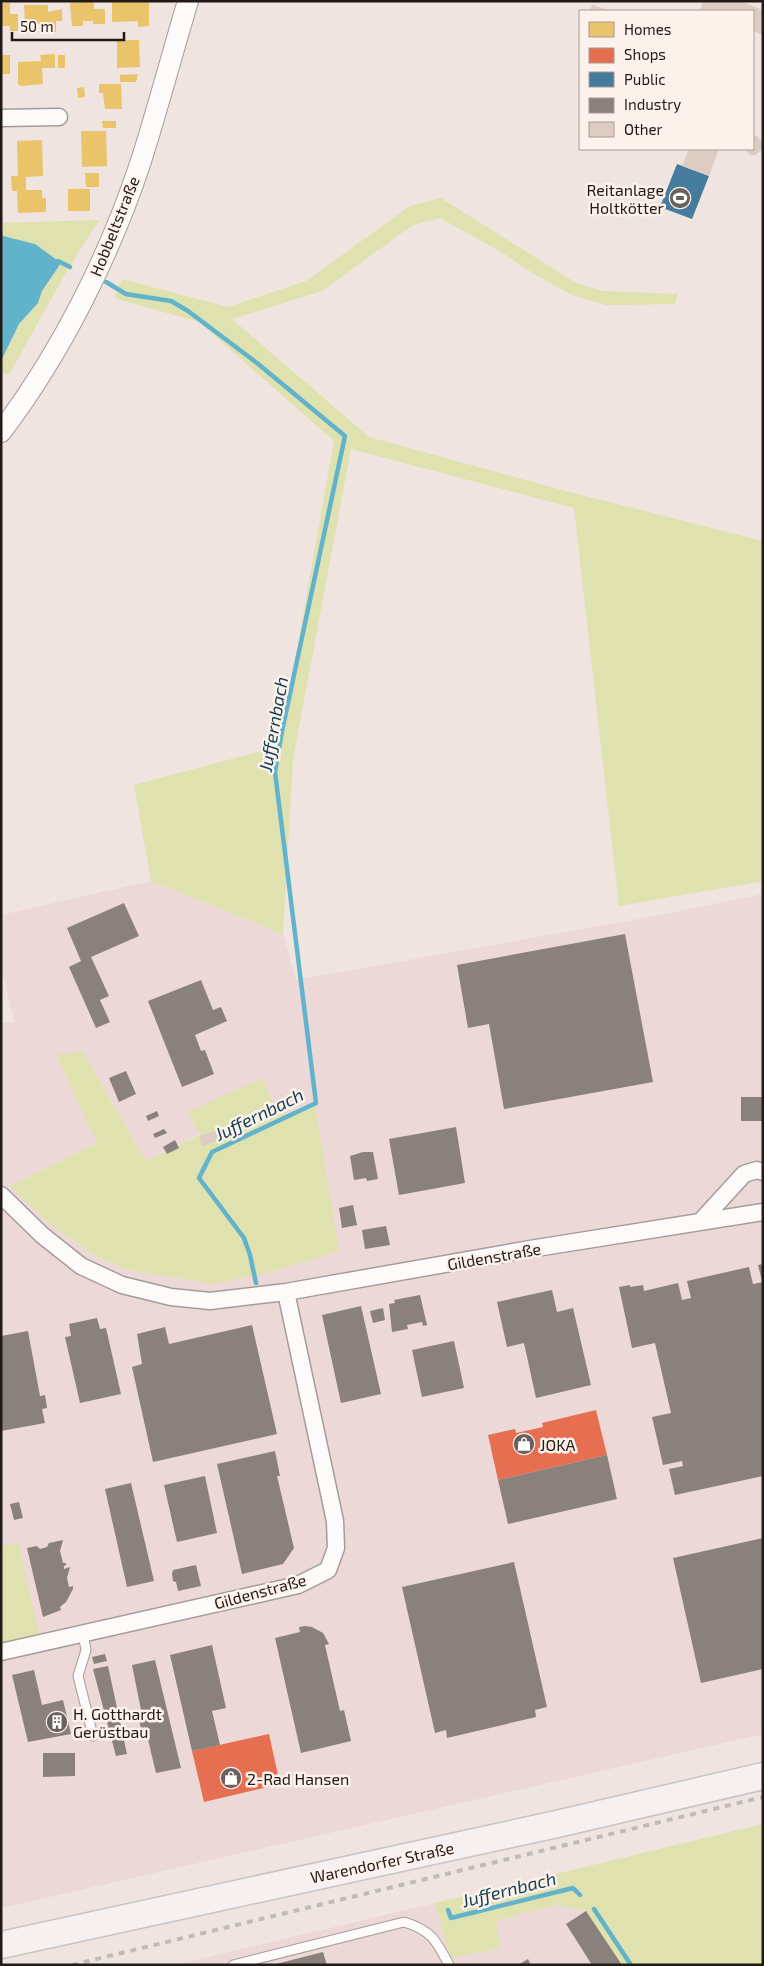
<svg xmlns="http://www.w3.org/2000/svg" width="764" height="1966" font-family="'Exo 2',sans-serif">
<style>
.industrial{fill:#ecd8d6;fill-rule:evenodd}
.green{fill:#dfe1af}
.water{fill:#60b3cb}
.homes{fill:#e9c46a}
.shops{fill:#e76f51}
.public{fill:#457b9d}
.industry{fill:#8a817c}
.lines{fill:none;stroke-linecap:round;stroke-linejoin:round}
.stream{stroke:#60b3cb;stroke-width:4.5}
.building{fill:#ddccc4}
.service-casing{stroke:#a59c99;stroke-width:11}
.minor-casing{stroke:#a59c99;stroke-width:19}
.tertiary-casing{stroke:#a59c99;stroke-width:22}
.primary-casing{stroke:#c9c3c1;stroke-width:29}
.service{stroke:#fdfbfa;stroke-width:9}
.minor{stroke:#fdfbfa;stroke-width:16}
.tertiary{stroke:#fdfbfa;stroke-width:20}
.primary{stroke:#f7f0f0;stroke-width:26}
.rail{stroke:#bebbba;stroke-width:4;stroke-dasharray:6 6;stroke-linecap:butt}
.labels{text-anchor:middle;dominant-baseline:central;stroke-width:5;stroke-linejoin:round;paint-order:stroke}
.poi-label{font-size:16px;fill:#221a17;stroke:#fdf1eb;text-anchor:start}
.street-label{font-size:16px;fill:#221a17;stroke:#fdf1eb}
.water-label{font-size:18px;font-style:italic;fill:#124353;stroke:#fdf1eb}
</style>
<rect width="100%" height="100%" fill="#efe4df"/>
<!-- industrial -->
<path class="industrial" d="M151,881L283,934L296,980L650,917L763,894V1734L1,1908V1023L15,1022L1,968V915ZM83,1052L146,1161L200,1134L187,1112L278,1117L314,1105L339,1251L275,1271L213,1284L132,1271L95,1256L50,1224L10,1186L97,1143Z
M435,1903L450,1958L499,1948L495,1921L555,1905L586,1911L622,1965H175Z"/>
<!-- green -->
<path class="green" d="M441,198L576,283L603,291L678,294L675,304L606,305L572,295L534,274L498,250L440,218L413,225L322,291L232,319L369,437L573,493L763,541V881L619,906L574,508L351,449L293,759L283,934L151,881L134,785L280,746L334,441L199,322L114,298L122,279L228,307L306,281L410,206Z
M99,220L65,274L9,375L1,373V361L19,324L38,303L42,291L61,263L1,237V223Z
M83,1052L146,1161L200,1135L187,1112L262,1078L278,1116L315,1105L339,1251L275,1271L213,1284L132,1271L95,1256L50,1224L10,1186L97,1143L56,1055Z
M18,1542L39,1635L1,1644V1546Z
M763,1824V1965H622L586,1911L555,1905L496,1921L500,1948L450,1958L435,1903Z"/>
<!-- water -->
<path class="water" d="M3,236L35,244L61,263L42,291L38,303L19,324L1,361V237Z"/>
<!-- homes -->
<path class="homes" d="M149,1V26L138,27V21L112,22V2Z
M81,2H94V9H105V24H93V21H83V26H72L70,3Z
M1,3H10V14H18V31H10V26H1Z
M24,5H48V12L62,9V21H56V32H48L47,23L27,25L25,23Z
M117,40H139L140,67L117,68Z
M55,54V68H42L43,84L21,86L18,84V62L41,61L40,55Z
M2,55H10V74H1Z
M58,55H65V68H58Z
M138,74L136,82H120V75Z
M99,84H121L122,109H105L103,93H99Z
M84,87L85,97L78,98L77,88Z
M102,121H116V128H103Z
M81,131H106L107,166L82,167Z
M42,140L43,176L26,177V190H42V198H46V212L18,213L17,191H12L11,176H18L17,141Z
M85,173H99V187H86Z
M68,189H90V211H68Z"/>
<!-- shops -->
<path class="shops" d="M596,1410L607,1455L498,1480L488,1435L515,1429L516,1433L543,1427L542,1423Z
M269,1734L280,1784L204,1802L192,1751Z"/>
<!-- public -->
<path class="public" d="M677,164L709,176L692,219L660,207Z"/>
<!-- industry -->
<path class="industry" d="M124,903L139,936L91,957L109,996L100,1000L110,1022L96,1028L69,967L81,961L67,928Z
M625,934L653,1082L504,1109L489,1024L468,1028L457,965Z
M201,980L213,1010L221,1007L227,1021L195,1035L201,1051L205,1050L214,1074L182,1087L148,1001Z
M126,1071L136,1094L119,1102L109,1078Z
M741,1097H763V1121H741Z
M157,1111L159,1116L148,1121L146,1116Z
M456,1127L465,1183L399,1195L389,1139Z
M164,1129L167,1133L155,1138L153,1134Z
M175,1140L179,1148L167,1154L163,1147Z
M363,1152H373L378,1179L367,1181L366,1178L354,1180L350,1156Z
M353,1205L357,1225L342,1228L339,1208Z
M386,1226L390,1245L365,1249L362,1230Z
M763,1264V1281H762L758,1265Z
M749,1267L753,1284L763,1282V1476L675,1495L669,1469L683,1466L682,1461L663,1465L652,1417L671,1413L655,1343L632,1348L619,1287L630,1285V1287L643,1285L644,1291L678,1283L682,1300L691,1298L687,1281Z
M552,1290L557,1312L573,1308L591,1385L536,1398L524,1343L507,1347L497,1302Z
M420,1295L427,1325L423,1326L422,1322L407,1325L408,1329L392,1332L389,1304L395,1303L394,1300Z
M361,1306L381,1394L341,1403L322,1315Z
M383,1308L385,1320L373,1323L370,1311Z
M97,1318L100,1329L106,1328L121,1394L80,1403L65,1337L71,1336L69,1324Z
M252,1325L277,1434L153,1462L132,1367L142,1364L137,1334L165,1327L169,1344Z
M28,1331L40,1396L45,1395L47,1408L42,1409L45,1423L1,1431V1336Z
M454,1341L464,1388L422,1397L412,1350Z
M275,1451L280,1476H277L294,1548L283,1564L242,1574L217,1464Z
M607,1455L617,1499L508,1524L498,1480Z
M205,1476L217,1533L177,1542L164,1485Z
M131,1483L154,1581L127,1587L105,1489Z
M19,1502L23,1518L14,1520L10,1504Z
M763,1538V1669L701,1683L673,1558Z
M63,1540L60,1551L63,1563H66V1565L64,1566V1569L70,1567L67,1578L69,1587L73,1586V1589L66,1602L60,1607L61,1610L43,1617L27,1548L37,1546L40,1549L47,1547L49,1543Z
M514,1562L547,1707L535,1710L536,1717L447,1738L446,1730L435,1733L402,1587Z
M196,1565L201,1586L178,1591L176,1582L173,1581L172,1574L173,1570Z
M305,1626L312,1627L323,1633L329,1644L325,1645L340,1711L344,1710L351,1741L301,1753L275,1638L300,1632L299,1627Z
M212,1645L226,1708L212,1711L220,1745L192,1751L170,1655Z
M105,1654L107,1661L94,1664L92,1657Z
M155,1660L181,1768L156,1773L145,1727L141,1728L138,1716L142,1715L132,1665Z
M108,1666L127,1754L116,1756L93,1669Z
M34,1670L42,1705L63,1700L71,1734L28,1742L12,1675Z
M43,1753H75V1776L43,1777Z
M586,1911L622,1965H592L566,1924Z
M323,1952L327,1965H276V1964Z
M528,1959L531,1965H518Z"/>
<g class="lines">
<!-- stream -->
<path class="stream" d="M58,261L70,267
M106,282L126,294L171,301L188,311L257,363L345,436L282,731L275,772L316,1103L212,1152L199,1178L244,1238L250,1255L256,1283
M594,1909L631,1965
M448,1910L451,1918L573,1888L580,1895"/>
</g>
<!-- building -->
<path class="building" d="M703,1H740L763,10V35L753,31V11H700Z
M592,5L611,11H590Z
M753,136H757L763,142V149L755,155H750L745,149H753Z
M689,149H719L709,176L682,166Z
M226,1128L229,1137L202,1146L199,1136Z"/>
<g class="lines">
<!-- service casing -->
<g class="service-casing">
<path id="service" d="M83,1634L86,1650L78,1676L93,1736
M233,1965L404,1922C431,1930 436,1940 449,1965"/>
</g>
<!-- minor casing -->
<g class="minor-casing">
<path id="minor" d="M1,118L59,117
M1,1195L42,1235L81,1266L122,1285L171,1297L210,1301L286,1292L530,1249L763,1212
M702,1220L744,1174L757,1170L763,1172
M1,1652L298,1585L328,1570L336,1548L335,1521L286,1292"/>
</g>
<!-- tertiary casing -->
<g class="tertiary-casing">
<path id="tertiary" d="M1,432C61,353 110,255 141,161C158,108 172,54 188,1"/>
</g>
<!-- primary casing -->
<g class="primary-casing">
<path id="primary" d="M1,1945L557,1824L763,1776"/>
</g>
<!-- service -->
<use href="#service" class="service"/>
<!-- minor -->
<use href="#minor" class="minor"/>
<!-- tertiary -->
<use href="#tertiary" class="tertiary"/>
<!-- primary -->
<use href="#primary" class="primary"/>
<!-- rail -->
<path class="rail" d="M72,1965L763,1797"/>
</g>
<!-- icons -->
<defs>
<g id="stadium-disc" transform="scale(1.125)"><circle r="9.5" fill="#6a615d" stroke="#fdf1eb"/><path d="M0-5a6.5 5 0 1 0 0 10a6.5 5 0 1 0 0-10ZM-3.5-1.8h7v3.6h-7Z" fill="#fff"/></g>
<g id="shop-disc" transform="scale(1.125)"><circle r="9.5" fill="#6a615d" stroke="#fdf1eb"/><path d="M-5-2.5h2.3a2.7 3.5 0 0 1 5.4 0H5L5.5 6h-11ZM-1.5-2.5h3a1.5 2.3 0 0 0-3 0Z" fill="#fff"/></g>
<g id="building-disc" transform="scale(1.125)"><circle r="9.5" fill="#6a615d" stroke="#fdf1eb"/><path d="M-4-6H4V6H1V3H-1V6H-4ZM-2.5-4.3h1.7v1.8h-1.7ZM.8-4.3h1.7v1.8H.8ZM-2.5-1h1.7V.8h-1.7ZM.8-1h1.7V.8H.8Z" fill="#fff"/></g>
</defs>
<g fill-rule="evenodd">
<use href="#stadium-disc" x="680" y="198"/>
<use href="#shop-disc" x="524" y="1444"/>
<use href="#building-disc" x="57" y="1722"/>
<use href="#shop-disc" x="231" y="1778"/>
</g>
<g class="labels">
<!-- poi labels -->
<g class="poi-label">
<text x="664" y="189" text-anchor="end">Reitanlage<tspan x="664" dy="18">Holtkötter</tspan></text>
<text x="540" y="1444">JOKA</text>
<text x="73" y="1713">H. Gotthardt<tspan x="73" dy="18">Gerüstbau</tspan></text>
<text x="247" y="1778">2-Rad Hansen</text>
</g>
<!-- street labels -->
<g class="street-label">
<text transform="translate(114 226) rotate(-68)">Hobbeltstraße</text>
<text transform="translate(494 1256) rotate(-10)">Gildenstraße</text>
<text transform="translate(260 1591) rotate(-15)">Gildenstraße</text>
<text transform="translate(382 1862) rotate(-12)">Warendorfer Straße</text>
</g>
<!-- water labels -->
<g class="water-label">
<text transform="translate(273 724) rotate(-80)">Juffernbach</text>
<text transform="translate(259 1114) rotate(-26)">Juffernbach</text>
<text transform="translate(509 1889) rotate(-14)">Juffernbach</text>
</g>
</g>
<!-- border -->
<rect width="764" height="1966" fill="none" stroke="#221a17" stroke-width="5"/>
<!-- legend -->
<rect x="579" y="10" width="175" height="140" fill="#fdf1eb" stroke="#a59b96"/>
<rect x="589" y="22" width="25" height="15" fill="#e9c46a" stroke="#a59b96"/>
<text x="624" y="35" font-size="15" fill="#221a17">Homes</text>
<rect x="589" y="48" width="25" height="15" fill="#e76f51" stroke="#a59b96"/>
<text x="624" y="60" font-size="15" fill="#221a17">Shops</text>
<rect x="589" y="72" width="25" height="15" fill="#457b9d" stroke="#a59b96"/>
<text x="624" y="85" font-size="15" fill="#221a17">Public</text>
<rect x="589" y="98" width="25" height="15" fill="#8a817c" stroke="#a59b96"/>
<text x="624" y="110" font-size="15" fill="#221a17">Industry</text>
<rect x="589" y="122" width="25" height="15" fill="#ddccc4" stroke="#a59b96"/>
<text x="624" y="135" font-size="15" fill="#221a17">Other</text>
<!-- scale -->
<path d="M12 32v8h112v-8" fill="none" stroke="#221a17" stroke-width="2.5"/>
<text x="20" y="32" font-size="15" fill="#221a17" stroke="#fdf1eb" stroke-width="4" paint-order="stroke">50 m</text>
</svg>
